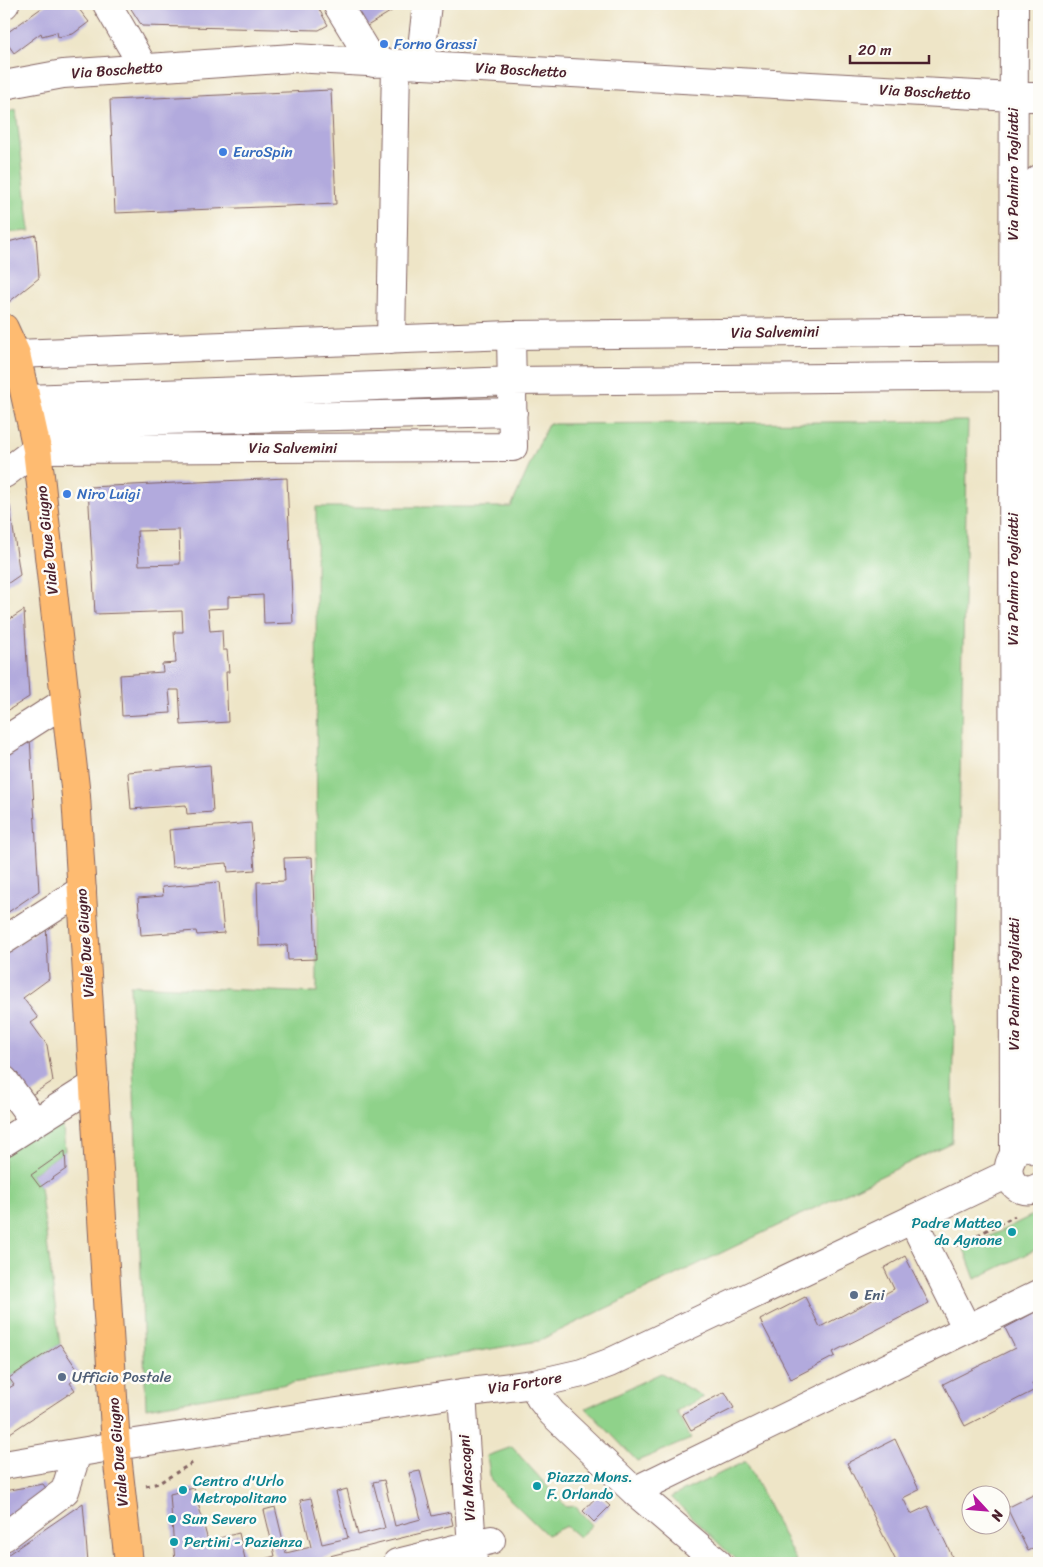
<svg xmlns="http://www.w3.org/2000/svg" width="1043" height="1567" font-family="Sriracha,sans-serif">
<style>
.green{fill:#8fd28a;stroke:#6c785a}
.building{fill:#b2aadd;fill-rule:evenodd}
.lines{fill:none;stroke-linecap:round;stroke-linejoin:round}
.minor-casing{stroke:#836462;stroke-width:30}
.major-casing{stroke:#836462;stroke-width:30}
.path{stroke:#836462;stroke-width:3;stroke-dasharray:4 4;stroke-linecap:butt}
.minor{stroke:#fff;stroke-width:28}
.major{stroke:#febb71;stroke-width:28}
.shop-dot{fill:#3f7fe0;stroke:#fdfcf7;stroke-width:2}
.culture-dot{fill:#0f9aa8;stroke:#fdfcf7;stroke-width:2}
.service-dot{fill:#5c6f8a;stroke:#fdfcf7;stroke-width:2}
.labels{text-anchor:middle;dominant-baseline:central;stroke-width:5;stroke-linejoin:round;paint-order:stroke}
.shop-label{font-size:15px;fill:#366cbe;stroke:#fdfcf7;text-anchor:start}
.street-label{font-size:15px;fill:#4a1f2b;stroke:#fdfcf7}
.culture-label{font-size:15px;fill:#0d838f;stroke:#fdfcf7;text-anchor:start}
.service-label{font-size:15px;fill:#4e5e75;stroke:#fdfcf7;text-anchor:start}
</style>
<rect width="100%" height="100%" fill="#fdfcf7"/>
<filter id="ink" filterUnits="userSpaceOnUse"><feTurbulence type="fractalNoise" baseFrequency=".02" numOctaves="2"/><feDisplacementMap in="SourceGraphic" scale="10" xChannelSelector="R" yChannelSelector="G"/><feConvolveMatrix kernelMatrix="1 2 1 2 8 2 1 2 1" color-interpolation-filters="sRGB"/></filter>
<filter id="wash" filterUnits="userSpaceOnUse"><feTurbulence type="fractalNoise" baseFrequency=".0096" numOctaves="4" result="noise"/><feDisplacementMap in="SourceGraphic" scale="20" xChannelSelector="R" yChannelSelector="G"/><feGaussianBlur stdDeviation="1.12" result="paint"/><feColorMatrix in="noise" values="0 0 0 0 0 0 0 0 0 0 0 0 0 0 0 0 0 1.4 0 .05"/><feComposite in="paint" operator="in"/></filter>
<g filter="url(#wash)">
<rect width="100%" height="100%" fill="#eee5c7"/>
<!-- green -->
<path class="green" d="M16,110L30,231L4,233V113Z
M968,421L952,1142L538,1341L146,1408L130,985L317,993L316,507H511L548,424Z
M62,1116L65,1151L31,1175L40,1187L60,1344L9,1378L14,1385L4,1391V1154Z
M1039,1212V1248L975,1279L964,1249Z
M661,1373L704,1397L676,1411L691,1439L637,1461L586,1408Z
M512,1447L566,1507L575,1506L592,1525L579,1537L566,1526L547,1535L491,1481L487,1456Z
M746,1461L797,1563H739L671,1497Z"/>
<g id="blocks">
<!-- building -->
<path class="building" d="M47,4H75L89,22L73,34L58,37L57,32L42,36L41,33L14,53L4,39V35Z
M128,4H316L328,25L319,30L142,26Z
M350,4H403L364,28Z
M331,90L336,204L115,213L110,100Z
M36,235L39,278L9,302L4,289V243Z
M287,478L293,623L264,624L263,595L228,597V608L208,609L210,631L222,630L223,650H227L229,672H226L228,722L181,725L179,690H169L171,713L122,716L120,675L163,672L162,664L176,663L174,632H183L182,611L95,614L88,487ZM179,530L180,564L139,565L137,531Z
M7,488L20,575L4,586V491Z
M24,610L29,697L4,713V623Z
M30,738L39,891L4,915V755Z
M210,765L213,812L187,814L186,805L131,809L128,772Z
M251,823L255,870L228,872L227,863L172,867L169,830Z
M312,857L316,959L288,960L287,945L259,946L257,882L285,881L284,858Z
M219,882L224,933L197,935L196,931L141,935L138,898L163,896L162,887Z
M46,925L49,979L23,998L38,1018L31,1023L47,1045L53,1081L30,1096L4,1060V953Z
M65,1151L66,1169L40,1187L31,1175Z
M905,1256L929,1303L833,1352L835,1356L791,1379L760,1320L805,1297L820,1327L894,1289L884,1268Z
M1039,1310V1380L1032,1384L1035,1390L965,1426L943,1384L1015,1348L1005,1328Z
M60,1344L81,1375L70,1383L75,1390L7,1435L4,1436V1391L14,1385L9,1378Z
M725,1392L734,1408L691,1430L682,1414Z
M895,1439L919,1490L903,1498L911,1514L928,1506L952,1556L936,1563H897L847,1463Z
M420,1471L432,1516L450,1512L453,1525L302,1563H249L275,1556L264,1510L275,1507L286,1553L311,1547L300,1500L311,1498L322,1544L348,1538L336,1492L347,1489L358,1535L385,1528L373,1482L384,1480L395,1526L421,1519L409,1473Z
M43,1484L48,1491L4,1521V1491Z
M194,1488L208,1541L239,1533L246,1563H175L170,1494Z
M1039,1492V1546L1028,1551L1007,1508Z
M598,1495L610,1506L594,1522L583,1511Z
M83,1503L88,1563H4V1557Z"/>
</g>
</g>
<g filter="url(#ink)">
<use href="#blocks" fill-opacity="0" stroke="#836462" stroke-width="1"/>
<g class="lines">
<!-- minor casing -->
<g class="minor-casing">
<path id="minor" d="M107,4L144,68
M337,4L373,63
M4,5L5,4
M420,65L427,4
M4,85L63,74L293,58L1013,97H1039
M391,340L396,64
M16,354L511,335L1014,330L1038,327
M27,399L512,381L1037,376
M32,423L513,412
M4,474L37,449L513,447L511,335
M4,741L65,702
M4,940L82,890
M4,1080L35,1122
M4,1142L94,1085
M1036,1150L1037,404L1039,179
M1014,1155L1013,376L1014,4
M1012,1158C1001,1177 1019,1199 1039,1187
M912,1219L967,1329
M534,1384L540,1398L552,1413L634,1491L718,1563
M462,1393L473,1563
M4,1465L116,1446L462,1393L534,1384L582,1373L609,1363L1008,1174
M634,1491L1039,1294
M4,1537L65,1491L77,1453
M397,1563L491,1540"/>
</g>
<!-- major casing -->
<g class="major-casing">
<path id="major" d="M4,328L16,354L37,449L76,796L116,1446L129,1563"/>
</g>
<!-- path -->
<path class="path" d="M956,1246L1015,1216
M146,1486L159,1483L194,1462"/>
<!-- minor -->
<use href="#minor" class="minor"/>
<!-- major -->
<use href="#major" class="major"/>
</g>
</g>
<!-- markers -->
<g class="shop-dot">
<circle cx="384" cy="44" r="5"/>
<circle cx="223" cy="152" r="5"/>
<circle cx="67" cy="494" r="5"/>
</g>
<g class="culture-dot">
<circle cx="1012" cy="1232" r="5"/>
<circle cx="537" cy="1486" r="5"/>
<circle cx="183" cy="1490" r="5"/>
<circle cx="172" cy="1519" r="5"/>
<circle cx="174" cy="1542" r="5"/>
</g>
<g class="service-dot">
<circle cx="854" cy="1295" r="5"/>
<circle cx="62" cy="1377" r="5"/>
</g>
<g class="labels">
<!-- shop labels -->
<g class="shop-label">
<text x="394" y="44">Forno Grassi</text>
<text x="233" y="152">EuroSpin</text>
<text x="77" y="494">Niro Luigi</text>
</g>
<!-- street labels -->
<g class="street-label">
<text transform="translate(117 70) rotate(-4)">Via Boschetto</text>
<text transform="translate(521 70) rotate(3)">Via Boschetto</text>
<text transform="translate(925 92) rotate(3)">Via Boschetto</text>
<text transform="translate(1013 174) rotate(-90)">Via Palmiro Togliatti</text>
<text transform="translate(775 332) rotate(-1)">Via Salvemini</text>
<text x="293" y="448">Via Salvemini</text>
<text transform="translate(47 540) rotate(-96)">Viale Due Giugno</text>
<text transform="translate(1013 579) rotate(-90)">Via Palmiro Togliatti</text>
<text transform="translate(85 943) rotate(-94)">Viale Due Giugno</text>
<text transform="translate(1014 984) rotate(-90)">Via Palmiro Togliatti</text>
<text transform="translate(525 1383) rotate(-9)">Via Fortore</text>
<text transform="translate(118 1452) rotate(-95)">Viale Due Giugno</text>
<text transform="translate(467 1478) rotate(-94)">Via Mascagni</text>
</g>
<!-- culture labels -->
<g class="culture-label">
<text x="1002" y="1223" text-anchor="end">Padre Matteo<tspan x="1002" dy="17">da Agnone</tspan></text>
<text x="547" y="1477">Piazza Mons.<tspan x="547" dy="17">F. Orlando</tspan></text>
<text x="193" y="1481">Centro d'Urlo<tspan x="193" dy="17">Metropolitano</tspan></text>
<text x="182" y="1519">Sun Severo</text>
<text x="184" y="1542">Pertini - Pazienza</text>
</g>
<!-- service labels -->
<g class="service-label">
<text x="864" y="1295">Eni</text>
<text x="72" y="1377">Ufficio Postale</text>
</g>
</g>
<!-- margin -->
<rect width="1043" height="1567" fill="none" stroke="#fdfcf7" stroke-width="20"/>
<!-- north arrow -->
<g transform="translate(986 1510) rotate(116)"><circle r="24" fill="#fdfcf7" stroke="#b5a4a5"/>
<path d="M0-4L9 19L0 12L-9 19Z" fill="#b5179e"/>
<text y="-8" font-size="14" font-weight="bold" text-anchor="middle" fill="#4a1f2b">N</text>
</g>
<!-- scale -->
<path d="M850 55v8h79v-8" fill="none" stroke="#4a1f2b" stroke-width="2.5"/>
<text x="858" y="55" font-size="15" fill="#4a1f2b" stroke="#fdfcf7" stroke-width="4" paint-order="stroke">20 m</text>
</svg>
